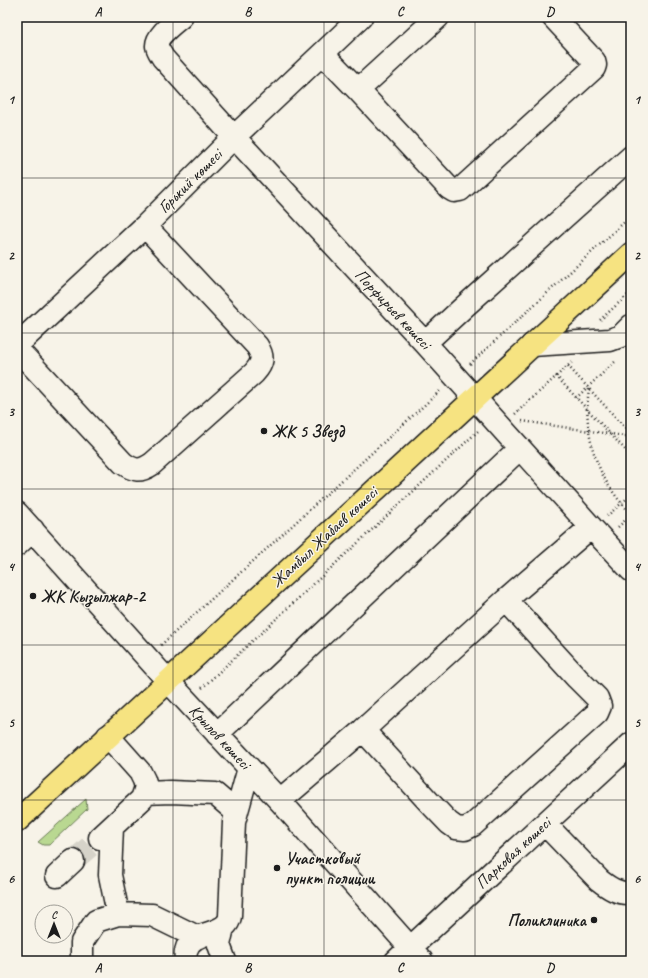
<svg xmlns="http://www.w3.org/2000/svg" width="648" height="978" font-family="Caveat,sans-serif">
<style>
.green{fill:#b9d891;stroke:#6a7a56}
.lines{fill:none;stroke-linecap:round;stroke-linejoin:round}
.minor-tunnel{stroke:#d6d3c9;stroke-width:22;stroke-dasharray:22 11;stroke-linecap:butt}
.minor-casing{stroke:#1c1c1c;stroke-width:25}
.major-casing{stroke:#1c1c1c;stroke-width:25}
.path{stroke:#1c1c1c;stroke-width:2.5;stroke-dasharray:1 3;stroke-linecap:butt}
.minor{stroke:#f7f3e8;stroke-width:22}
.major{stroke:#f6e381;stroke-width:22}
.grid{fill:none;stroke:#1c1c1c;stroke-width:1;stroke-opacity:0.55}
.poi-dot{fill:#1c1c1c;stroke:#f7f3e8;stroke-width:1.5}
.labels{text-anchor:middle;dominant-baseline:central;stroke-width:3;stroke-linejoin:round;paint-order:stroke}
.street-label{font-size:17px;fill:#1c1c1c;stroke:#f7f3e8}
.poi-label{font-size:17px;font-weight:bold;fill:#1c1c1c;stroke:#f7f3e8;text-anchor:start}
.neatline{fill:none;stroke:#1c1c1c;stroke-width:1.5}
.grid-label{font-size:13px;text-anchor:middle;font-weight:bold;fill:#1c1c1c}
</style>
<rect width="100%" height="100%" fill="#f7f3e8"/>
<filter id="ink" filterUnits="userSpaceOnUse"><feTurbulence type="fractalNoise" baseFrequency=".025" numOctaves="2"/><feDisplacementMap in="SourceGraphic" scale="8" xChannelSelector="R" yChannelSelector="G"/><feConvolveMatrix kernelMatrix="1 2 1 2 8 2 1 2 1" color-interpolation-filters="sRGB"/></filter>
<g filter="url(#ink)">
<!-- green -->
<path class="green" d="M86,799L87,809L49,845H43L38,842Z"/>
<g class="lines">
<!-- minor-tunnel -->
<path class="minor-tunnel" d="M73,861L100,838"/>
<!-- minor casing -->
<g class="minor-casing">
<path id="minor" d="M181,17C174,23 156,36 157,46C158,51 161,54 163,58L234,137L425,343L591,527L631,570
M323,54L358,90L449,188L454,191L460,190L594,68L595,65L594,61L553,17
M358,90L438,17
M425,343L465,306L631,157
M17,345L145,226L234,137L361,17
M532,345L610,340L621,336L631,326
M17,349L123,463C134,471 140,472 152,464L254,373C263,363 264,357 257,346L145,226
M17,513L168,681L280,801L422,961
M17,545L33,530
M363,730L429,802L449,823L456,828L465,829L473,825L597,713L600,706L597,698L577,678L506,600
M217,734L520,448
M144,793L171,792L215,794L236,812
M280,801L363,730L506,600L591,527
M545,824L599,880C609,888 618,894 631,893
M112,827L110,875L118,914
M100,838L142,799L146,787L144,780L140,772L108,736
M57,876L73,861
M223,927L219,945L225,961
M82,961V942L96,921L118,914L152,915L197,937
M186,961C186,958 185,954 186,951C190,931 220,936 228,922C229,920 230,918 230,916L234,822L249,768
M396,961L631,744"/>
</g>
<!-- major casing -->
<g class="major-casing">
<path id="major" d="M17,821L631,254"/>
</g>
<!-- path -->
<path class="path" d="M600,320L631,292
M470,364L631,216
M568,366L631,434
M556,376L631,456
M589,389C582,434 598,482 631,513
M576,398L617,360
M515,414L572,362
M522,421L631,437
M607,516L631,495
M618,527L631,515
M161,645L441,390
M202,688L478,431"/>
<!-- minor -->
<use href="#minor" class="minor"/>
<!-- major -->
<use href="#major" class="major"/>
</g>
</g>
<!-- grid -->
<path class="grid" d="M173,17V961M324,17V961M475,17V961M17,178H631M17,333H631M17,489H631M17,645H631M17,800H631"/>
<!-- markers -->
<g class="poi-dot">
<circle cx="264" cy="431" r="4"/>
<circle cx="33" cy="596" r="4"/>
<circle cx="277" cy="868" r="4"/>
<circle cx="594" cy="920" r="4"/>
</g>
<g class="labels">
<!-- street labels -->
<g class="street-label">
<text transform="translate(190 181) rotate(-45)">Горький көшесі</text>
<text transform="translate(393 309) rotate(47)">Порфирьев көшесі</text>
<text transform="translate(324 537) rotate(-43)">Жамбыл Жабаев көшесі</text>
<text transform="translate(220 737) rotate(47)">Крылов көшесі</text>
<text transform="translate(513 853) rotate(-43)">Парковая көшесі</text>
</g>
<!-- poi labels -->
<g class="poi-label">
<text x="272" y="431">ЖК 5 Звезд</text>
<text x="41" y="596">ЖК Кызылжар-2</text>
<text x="285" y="858">Участковый<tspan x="285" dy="20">пункт полиции</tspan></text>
<text x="586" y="920" text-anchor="end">Поликлиника</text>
</g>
</g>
<!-- margin -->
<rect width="648" height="978" fill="none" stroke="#f7f3e8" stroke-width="44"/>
<!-- north arrow -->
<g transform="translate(54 924)"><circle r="19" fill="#f7f3e8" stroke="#9f9d96"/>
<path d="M0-3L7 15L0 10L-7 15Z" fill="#1c1c1c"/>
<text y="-6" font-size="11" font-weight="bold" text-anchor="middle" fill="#1c1c1c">С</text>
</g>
<rect x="22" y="22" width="604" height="934" class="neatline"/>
<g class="grid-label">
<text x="98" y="16">A</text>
<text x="248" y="16">B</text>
<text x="400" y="16">C</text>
<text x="550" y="16">D</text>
<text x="11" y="104">1</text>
<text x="637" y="104">1</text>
<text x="11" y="260">2</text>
<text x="637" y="260">2</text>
<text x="11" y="416">3</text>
<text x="637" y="416">3</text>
<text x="11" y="571">4</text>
<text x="637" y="571">4</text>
<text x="11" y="727">5</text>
<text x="637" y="727">5</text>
<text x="11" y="883">6</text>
<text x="637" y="883">6</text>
<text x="98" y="972">A</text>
<text x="248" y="972">B</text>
<text x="400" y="972">C</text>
<text x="550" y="972">D</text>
</g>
</svg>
